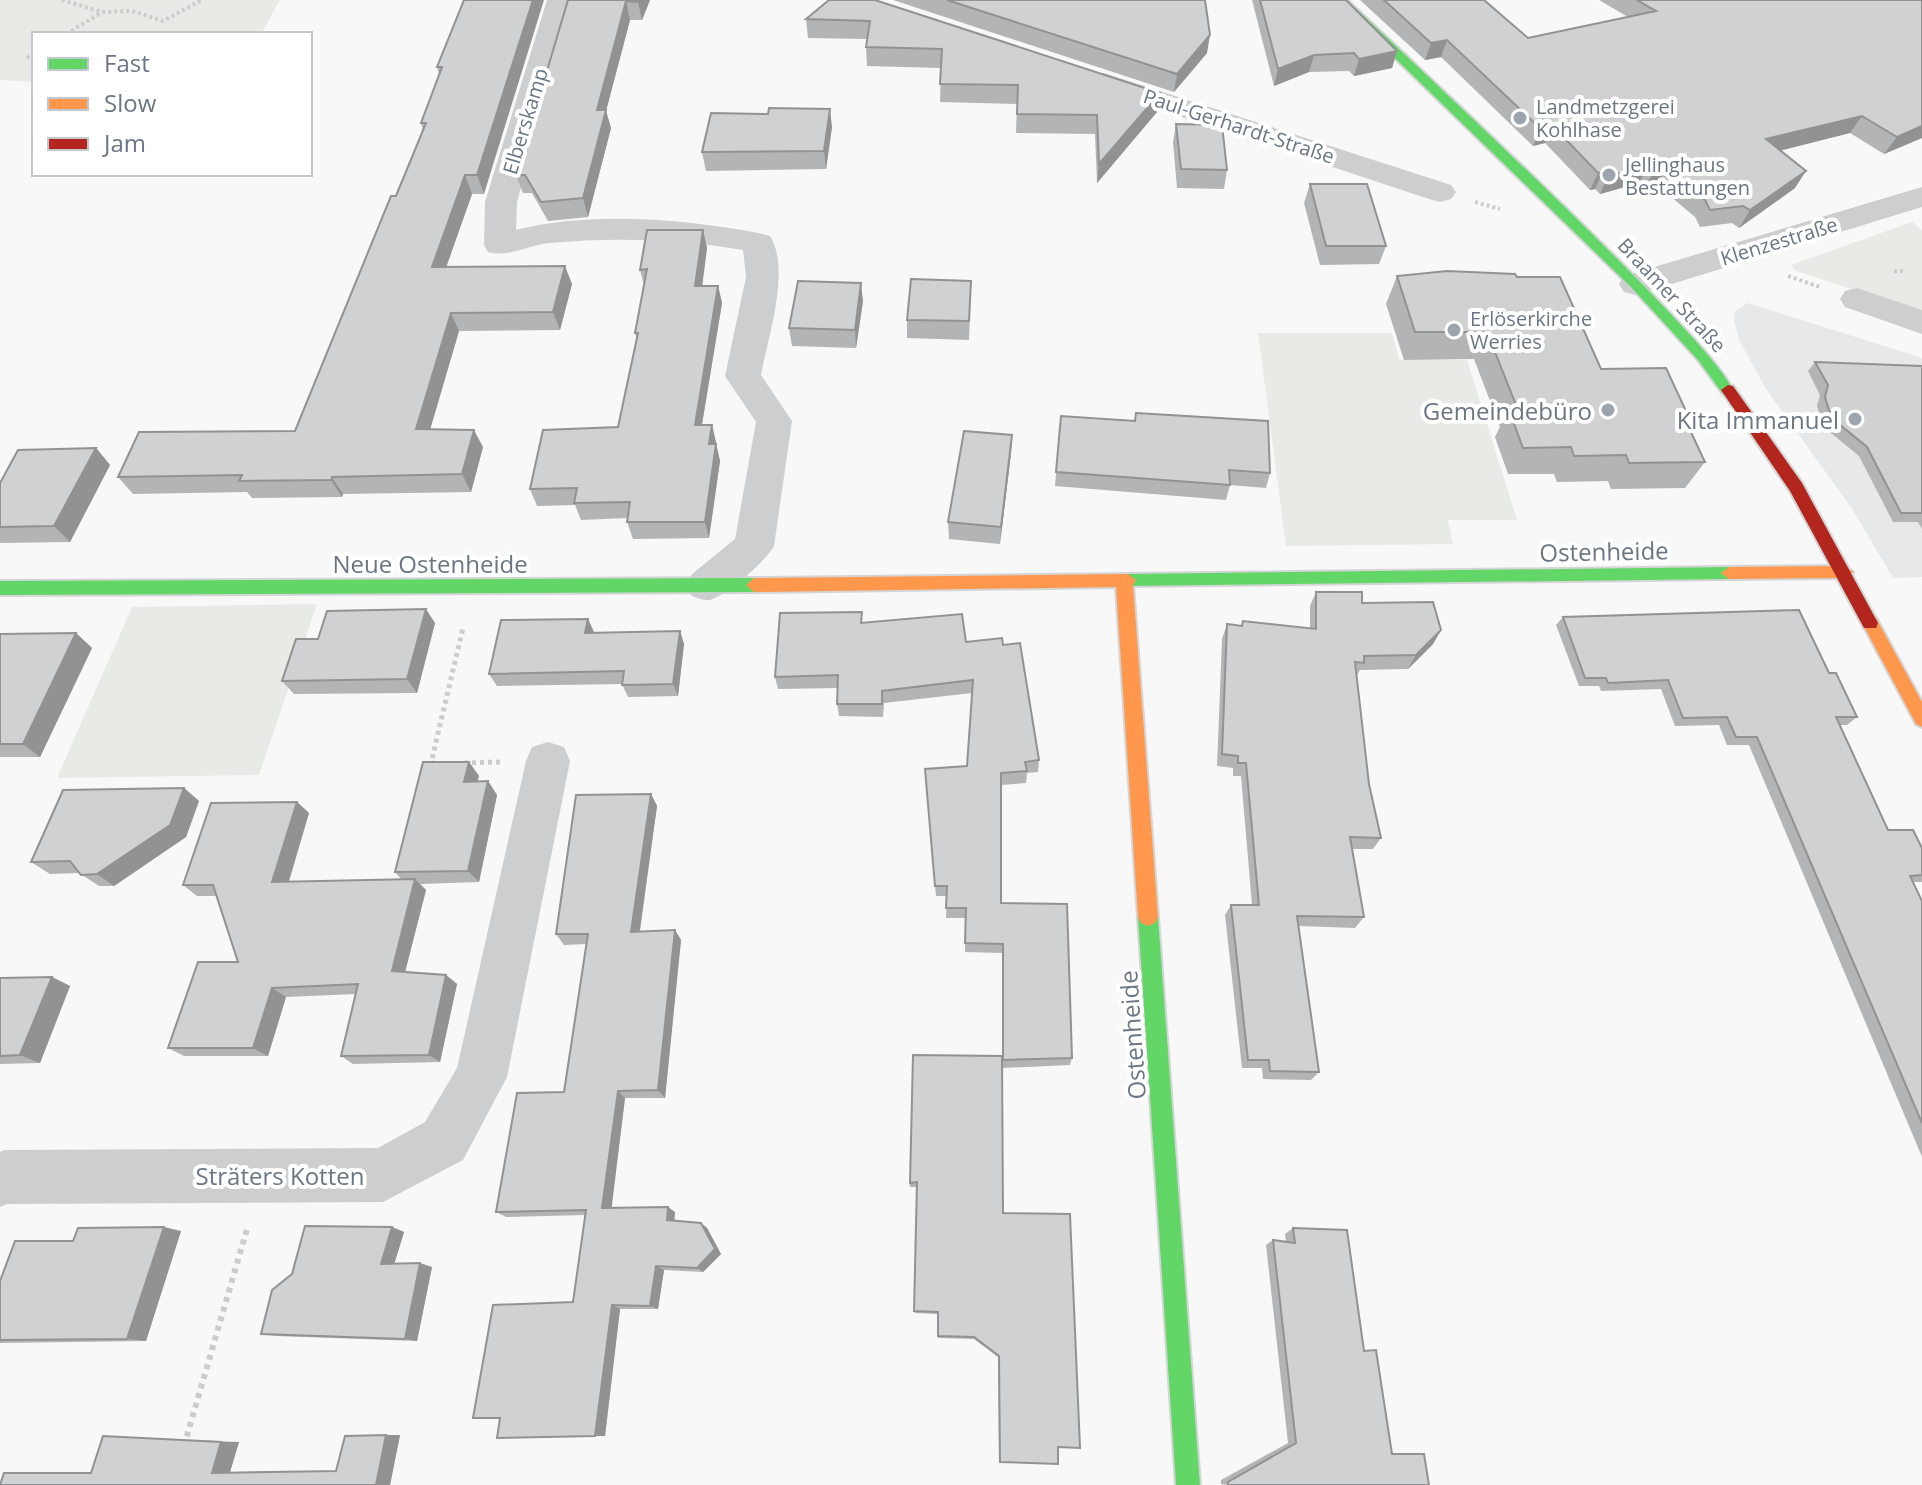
<svg xmlns="http://www.w3.org/2000/svg" width="1922" height="1485" font-family="'Open Sans',sans-serif">
<style>
.built{fill:#e7e8e9}
.green{fill:#e8eae6}
.lines{fill:none;stroke-linecap:round;stroke-linejoin:round}
.fast-casing{stroke:#d4d5d6;stroke-width:4}
.slow-casing{stroke:#d4d5d6;stroke-width:4}
.jam-casing{stroke:#d4d5d6;stroke-width:4}
.path-far2{stroke:#cbcccd;stroke-width:4;stroke-dasharray:3 3;stroke-linecap:butt}
.path-far1{stroke:#cbcccd;stroke-width:5;stroke-dasharray:4 4;stroke-linecap:butt}
.path{stroke:#cbcccd;stroke-width:6;stroke-dasharray:5 5;stroke-linecap:butt}
.street{fill:#cdcecf;fill-rule:evenodd}
.fast{fill:#63d668;fill-rule:evenodd}
.slow{fill:#ff974d;fill-rule:evenodd}
.jam{fill:#b3261e;fill-rule:evenodd}
.wall{fill:#b3b4b5}
.shaded-wall{fill:#929293}
.building{fill:#d0d1d2;stroke:#929293;stroke-width:2}
.poi-dot{fill:#9ca4ad;stroke:#fff;stroke-width:3}
.labels{text-anchor:middle;dominant-baseline:central;stroke-width:8;stroke-linejoin:round;paint-order:stroke}
.far-poi-label{font-size:20px;fill:#6b7685;stroke:#fff;text-anchor:start}
.far-street-label{font-size:20px;fill:#6b7685;stroke:#fff}
.poi-label{font-size:24px;fill:#6b7685;stroke:#fff;text-anchor:end}
.street-label{font-size:24px;fill:#6b7685;stroke:#fff}
</style>
<rect width="100%" height="100%" fill="#f8f8f8"/>
<!-- built -->
<path class="built" d="M1748,303L1922,358V577L1893,578L1853,510L1766,389L1739,340L1734,320L1735,311Z"/>
<!-- green -->
<path class="green" d="M0,0H280L261,34H34V82L0,80Z
M1912,222L1922,230V312L1796,271L1791,265Z
M1258,333H1392L1399,360H1467L1517,520H1448L1453,544L1286,546Z
M317,604L259,775L57,778L132,607Z"/>
<g class="lines">
<!-- fast casing -->
<g class="fast-casing">
<path id="fast" d="M1335,0H1347C1392,43 1740,364 1733,394H1723L1698,360L1631,287Z
M1729,567L1737,573L1729,579L1128,586L1120,580L1128,574Z
M754,578L762,585L754,592L0,595V581Z
M1148,908L1155,911L1158,917L1200,1485H1176L1138,917L1141,911Z"/>
</g>
<!-- slow casing -->
<g class="slow-casing">
<path id="slow" d="M1845,566L1853,572L1845,578L1729,579L1721,573L1729,567Z
M1128,574L1136,580L1133,585L1158,917L1155,923L1148,926L1141,923L1138,917L1116,587L754,592L746,585L754,578Z
M1870,616L1876,618L1922,702V727L1916,724L1862,623Z"/>
</g>
<!-- jam casing -->
<g class="jam-casing">
<path id="jam" d="M1728,385L1733,386L1802,483L1878,623L1876,628H1864L1790,491L1721,390Z"/>
</g>
<!-- path-far2 -->
<path class="path-far2" d="M62,0L102,12L132,11L163,21L202,0
M66,34L101,13
M27,58L34,53
M1475,202L1500,209
M1894,271H1906
M1788,276L1820,287"/>
<!-- path-far1 -->
<path class="path-far1" d="M434,763H431L463,628
M464,763L502,762"/>
<!-- path -->
<path class="path" d="M184,1446L247,1229"/>
<!-- street -->
<path class="street" d="M547,0H575L517,202L516,230C590,211 684,219 758,233L770,236C791,269 768,338 761,375L792,421L774,546C765,562 728,595 710,600C704,601 698,598 692,596L686,585L692,574L735,539L756,422L725,376L746,277L743,250C680,239 612,237 549,243C528,245 509,258 488,252L484,245L485,202Z
M1104,73L1451,185L1456,192L1451,199L1440,202L1429,199L1094,88L1090,82L1094,76Z
M1922,187V207L1636,295L1624,292L1619,284L1624,276Z
M1857,288L1922,310V334L1845,307L1840,299L1845,291Z
M548,742L564,747L570,761L507,1077L463,1160L383,1202L7,1204L0,1207V1152L4,1150L378,1148L425,1122L457,1068L526,761L532,747Z"/>
<!-- fast -->
<use href="#fast" class="fast"/>
<!-- slow -->
<use href="#slow" class="slow"/>
<!-- jam -->
<use href="#jam" class="jam"/>
</g>
<!-- wall -->
<path class="wall" d="M464,0L484,194H472L446,266L572,284L560,330L459,331L430,429L483,447L471,492L343,494L342,497L252,498L247,492L133,494L118,477L295,431L423,130L421,123L439,74L437,67Z
M568,0H650L642,20H630L606,111L611,128L588,217L548,221L532,193H523L516,175Z
M829,0L1160,93L1157,112L1097,183L1095,134L1016,133L1017,104L940,102L941,68L867,66L866,47L867,39L808,38L806,19Z
M893,0H1205L1207,53L1174,92Z
M1252,0H1346L1397,51L1392,68L1354,76L1349,71L1309,72L1274,86Z
M1360,0H1484L1528,38L1628,17L1599,0H1922V138L1884,154L1850,133L1780,150L1795,188L1739,228L1732,223L1700,227L1695,217L1657,185L1645,188L1639,183L1600,194L1595,189L1590,190L1545,143L1533,146L1441,57L1425,60Z
M1176,124L1227,170L1224,189L1177,188L1173,142Z
M832,127L826,169L706,171L702,152Z
M1310,184L1386,246L1379,264L1320,265L1304,203Z
M703,230L707,248L702,286H718L722,303L702,425H712L720,461L709,538L633,539L627,522V518L581,520L575,505L537,506L530,489L618,427L637,340L635,333L644,285L640,270Z
M1397,276L1517,277L1601,369L1686,411L1683,416L1705,462L1685,488L1611,489L1608,481L1557,482L1554,474H1508L1495,437L1500,427L1474,359L1404,360L1386,304Z
M971,281L969,340L907,338V320Z
M863,301L856,348L792,346L789,328Z
M1815,362L1922,366V529L1918,522H1893L1859,456L1831,433L1821,419L1817,406L1820,395L1808,371Z
M1136,413L1270,473L1266,488L1230,485L1226,500L1055,486L1061,416L1134,421Z
M1012,435L1011,453L1000,544L949,539L948,522Z
M96,448L110,465L70,542L0,543V483Z
M1316,592L1362,603L1441,630L1433,644L1408,669L1360,670L1356,677L1369,784L1381,838L1373,849H1352L1364,917L1355,928L1299,926L1319,1072L1311,1080L1263,1079L1262,1068H1242L1225,915L1231,905H1252L1241,776H1233V768L1217,766L1222,639L1227,624L1241,626L1243,621L1310,628V606Z
M1563,617L1829,673L1857,717L1847,725H1839L1888,830L1922,848V882H1913L1922,901V1157L1749,745H1727L1719,725L1675,726L1661,689L1601,691L1599,686H1579L1556,625Z
M588,619L594,633L680,631L684,644L678,696L628,697L622,684L497,686L489,674Z
M435,623L417,693L294,694L282,681L318,639Z
M863,623L966,642L1003,645L1039,760L1038,772L1027,773L1026,783L1001,785V903L1072,1058L1070,1065L1002,1068V953L965,952L966,918H946L947,896H936L925,769L967,766L972,693L884,703L883,717L839,716L837,704L838,688L778,689L775,677Z
M76,633L92,648L40,757H0V634Z
M469,762L479,776L477,782L488,781L497,795L479,882L420,884L426,890L405,972L446,975L457,984L440,1062L353,1064L341,1056L356,994L286,997L268,1056H184L168,1048L238,962L216,896H197L183,885L297,802L309,813L289,882L402,880L395,872Z
M184,788L199,801L186,837L114,886H99L79,873L50,874L31,862Z
M651,794L657,806L640,931L675,930L681,940L665,1098H625L611,1207L675,1212L674,1221L701,1223L707,1228L721,1254L703,1272L664,1270L658,1309H620L605,1436L497,1438L500,1419L473,1418L573,1302L585,1215L506,1217L496,1212L564,1092L586,944L564,945L556,934Z
M52,977L70,986L40,1063L0,1064V978Z
M913,1055L1003,1213L1058,1447L999,1461L998,1357L974,1339L938,1338V1314L915,1313L917,1187H910V1183Z
M392,1227L404,1232L394,1264L432,1267L417,1341L276,1336L261,1334Z
M1293,1228L1364,1351L1392,1454L1429,1485H1227L1221,1484V1480L1288,1443L1266,1245L1273,1240L1286,1242L1285,1234Z
M181,1231L146,1341L0,1343V1281L73,1241Z
M400,1435L390,1485H0L4,1473L92,1472L103,1436L239,1442L230,1472L337,1471Z"/>
<!-- shaded-wall -->
<path class="shaded-wall" d="M533,0H544L484,194L477,175Z
M639,0H650L642,20L638,2Z
M626,1L630,20L606,111L611,128L588,217L583,198L597,110Z
M1210,35L1207,53L1174,92L1177,74Z
M1447,40L1441,57L1425,60L1431,43Z
M1397,51L1392,68L1354,76L1359,59Z
M1314,55L1309,72L1274,86L1278,69Z
M1160,93L1157,112L1097,183L1099,164Z
M830,109L832,127L826,169L824,151Z
M1862,116L1850,133L1755,157L1766,139Z
M1553,126L1545,143L1533,146L1541,129Z
M1922,126V138L1884,154L1897,137Z
M1649,166L1639,183L1600,194L1608,176Z
M1667,168L1657,185L1645,188L1654,171Z
M1806,171L1795,188L1739,228L1750,210Z
M1603,172L1595,189L1590,190L1598,173Z
M465,175L472,194L440,285L432,267Z
M703,230L707,248L700,303L695,286Z
M565,266L572,284L560,330L553,312Z
M861,283L863,301L856,348L855,330Z
M718,286L722,303L699,442L695,425Z
M451,313L459,331L425,447L416,429Z
M712,425L716,442L713,461L709,444Z
M474,430L483,447L471,492L462,474Z
M1012,435L1011,453L1000,544L1001,527Z
M716,444L720,461L709,538L705,522Z
M96,448L110,465L70,542L54,526Z
M332,477L343,494L342,497L331,480Z
M426,609L435,623L417,693L407,679Z
M588,619L594,632L591,646L585,633Z
M1441,630L1433,644L1408,669L1416,655Z
M680,631L684,644L678,696L673,684Z
M76,633L92,648L40,757L23,744Z
M469,762L479,776L474,795L464,782Z
M488,781L497,795L479,882L468,871Z
M184,788L199,801L186,837L114,886L97,874Z
M651,794L657,806L638,942L631,932Z
M297,802L309,813L285,893L272,882Z
M415,879L426,890L403,980L392,971Z
M675,930L681,940L665,1098L658,1090Z
M446,975L457,984L440,1062L429,1055Z
M52,977L70,986L40,1063L20,1055Z
M272,988L286,997L268,1056L253,1048Z
M618,1091L625,1098L611,1213L602,1208Z
M668,1207L675,1212L674,1225L667,1220Z
M701,1223L707,1228L721,1254L703,1272L697,1268Z
M164,1227L181,1231L146,1341L127,1339Z
M392,1227L404,1232L393,1268L381,1264Z
M420,1263L432,1267L417,1341L405,1339Z
M656,1266L664,1270L658,1309L650,1306Z
M612,1305L620,1309L605,1436H595Z
M386,1435H400L390,1485H376Z
M221,1442H239L230,1472L212,1473Z"/>
<!-- building -->
<path class="building" d="M464,0H533L477,175H465L432,267L565,266L553,312L451,313L416,429L474,430L462,474L332,477L331,480L239,481L242,475L118,477L139,432L295,431L391,196H396L426,123H421L442,67H437Z
M568,0H639L638,2L626,1L597,110H606L583,198L541,202L525,175H516Z
M829,0H875L1160,93L1099,164L1097,115L1017,114L1018,85L940,84L942,49L866,47L870,21L806,19Z
M947,0H1205L1210,35L1177,74Z
M1260,0H1346L1397,51L1359,59L1354,53L1314,55L1278,69Z
M1384,0H1484L1528,38L1656,11L1637,0H1922V126L1897,137L1862,116L1766,139L1806,171L1750,210L1743,206L1710,210L1705,200L1667,168L1654,171L1649,166L1608,176L1603,172L1598,173L1553,126L1541,129L1447,40L1431,43Z
M769,108L830,109L824,151L702,152L711,113L768,114Z
M1176,124L1222,125L1227,170L1181,169Z
M1310,184H1367L1386,246H1326Z
M647,230H703L695,286H718L695,425H712L709,444H716L705,522H627L630,502L574,503L577,488L530,489L543,430L618,427L638,333H635L647,269L640,270Z
M1447,271L1515,274L1517,277H1560L1601,369L1666,368L1686,411H1681L1705,462L1629,463L1626,455L1574,456L1571,447L1523,448L1509,410H1518L1487,332H1415L1397,276Z
M911,279L971,281L969,321L907,320Z
M798,281L861,283L855,330L789,328Z
M1815,362L1922,366V513H1901L1867,447L1839,424L1829,410L1825,397L1828,385Z
M1136,413L1268,421L1270,473L1229,470L1230,485L1056,472L1061,416L1135,421Z
M964,431L1012,435L1001,527L948,522Z
M96,448L54,526L0,527V483L18,450Z
M1316,592H1362V603L1433,602L1441,630L1416,655L1364,656V663L1355,662L1369,784L1381,838L1350,837L1364,917L1297,916L1319,1072L1270,1071L1269,1060H1248L1231,905H1259L1246,763H1238V756L1222,754L1227,624L1242,626L1243,621L1316,629Z
M426,609L407,679L282,681L296,639H318L327,611Z
M1799,610L1829,673H1836L1857,717H1836L1888,830H1913L1922,848V875L1910,876L1922,901V1123L1757,737H1736L1727,717L1683,718L1668,680L1608,683L1606,678H1585L1563,617Z
M862,612L861,623L962,614L966,642L1002,638L1003,645L1020,643L1039,760L1025,762L1027,771L1001,773V903L1067,904L1072,1058L1003,1060V944L965,943L966,908H946L947,886H935L925,769L967,766L973,680L882,691V704H837L838,675L775,677L780,613Z
M588,619L585,633L680,631L673,684L622,685L624,671L489,674L501,620Z
M76,633L23,744H0V634Z
M423,762H469L464,782L488,781L468,871L395,872Z
M184,788L170,825L97,874L81,875L70,861L31,862L63,790Z
M651,794L631,932L675,930L658,1090L618,1091L602,1208L668,1207L667,1220L701,1223L715,1249L697,1268L656,1266L650,1306L612,1305L595,1436L497,1438L500,1418H473L493,1305L573,1302L586,1210L496,1212L517,1093L564,1092L588,934H556L576,795Z
M297,802L272,882L415,879L392,971L446,975L429,1055L341,1056L358,984L272,988L253,1048H168L198,962H238L213,885H183L211,803Z
M52,977L20,1055L0,1056V978Z
M913,1055L1002,1056L1003,1213L1070,1214L1080,1448L1058,1447V1464L1000,1462L999,1356L974,1337L938,1336V1312L914,1311L917,1182L910,1183Z
M305,1226L392,1227L381,1264L420,1263L405,1339L261,1334L272,1290L292,1274Z
M164,1227L127,1339L0,1340V1281L15,1241H73L78,1228Z
M1293,1228L1347,1230L1364,1351L1376,1350L1392,1454H1424L1429,1485H1228V1482L1296,1443L1273,1240L1295,1243Z
M386,1435L376,1485H0L4,1473H91L103,1436L221,1442L212,1473L336,1471L345,1436Z"/>
<!-- markers -->
<g class="poi-dot">
<circle cx="1520" cy="118" r="8"/>
<circle cx="1609" cy="175" r="8"/>
<circle cx="1454" cy="330" r="8"/>
<circle cx="1608" cy="410" r="8"/>
<circle cx="1855" cy="419" r="8"/>
</g>
<g class="labels">
<!-- far-poi labels -->
<g class="far-poi-label">
<text x="1536" y="106">Landmetzgerei<tspan x="1536" dy="23">Kohlhase</tspan></text>
<text x="1625" y="164">Jellinghaus<tspan x="1625" dy="23">Bestattungen</tspan></text>
<text x="1470" y="318">Erlöserkirche<tspan x="1470" dy="23">Werries</tspan></text>
</g>
<!-- far-street labels -->
<g class="far-street-label">
<text transform="translate(525 121) rotate(-73)">Elberskamp</text>
<text transform="translate(1239 126) rotate(18)">Paul-Gerhardt-Straße</text>
<text transform="translate(1779 241) rotate(-17)">Klenzestraße</text>
<text transform="translate(1672 295) rotate(47)">Braamer Straße</text>
</g>
<!-- poi labels -->
<g class="poi-label">
<text x="1592" y="410">Gemeindebüro</text>
<text x="1839" y="419">Kita Immanuel</text>
</g>
<!-- street labels -->
<g class="street-label">
<text transform="translate(1604 551) rotate(-1)">Ostenheide</text>
<text x="430" y="563">Neue Ostenheide</text>
<text transform="translate(1132 1035) rotate(-94)">Ostenheide</text>
<text x="280" y="1175">Sträters Kotten</text>
</g>
</g>
<!-- legend -->
<rect x="32" y="32" width="280" height="144" fill="#ffffff" stroke="#c4c8ce" stroke-width="2"/>
<rect x="48" y="58" width="40" height="12" fill="#63d668" stroke="#c4c8ce" stroke-width="2"/>
<text x="104" y="72" font-size="24" fill="#6b7685">Fast</text>
<rect x="48" y="98" width="40" height="12" fill="#ff974d" stroke="#c4c8ce" stroke-width="2"/>
<text x="104" y="112" font-size="24" fill="#6b7685">Slow</text>
<rect x="48" y="138" width="40" height="12" fill="#b3261e" stroke="#c4c8ce" stroke-width="2"/>
<text x="104" y="152" font-size="24" fill="#6b7685">Jam</text>
</svg>
